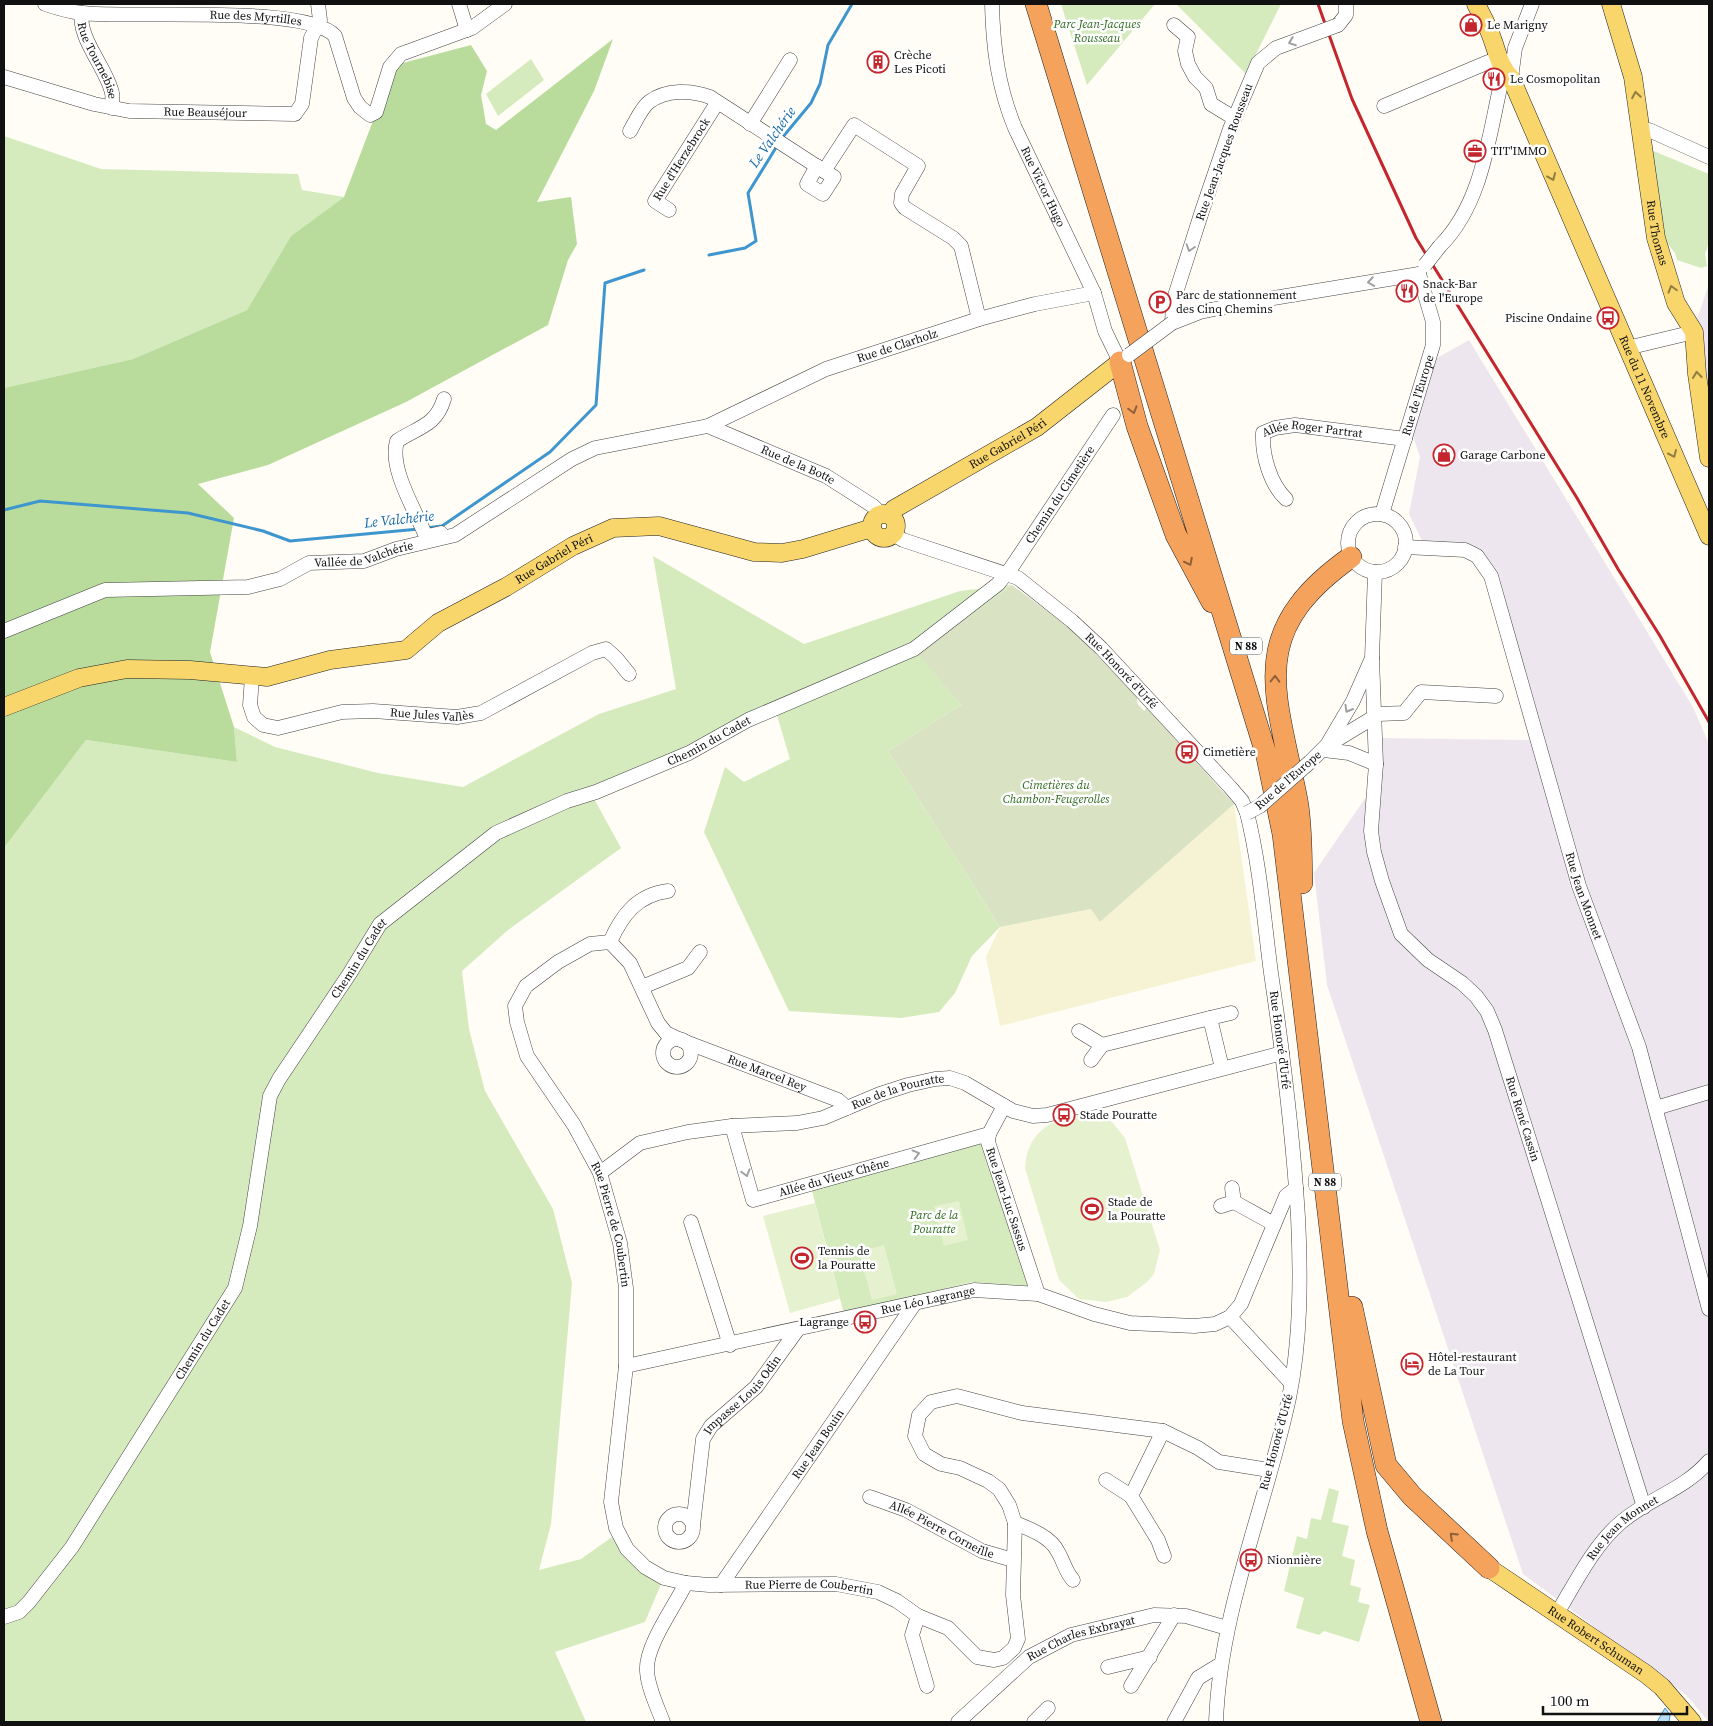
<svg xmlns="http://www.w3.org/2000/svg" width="1713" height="1726" font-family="'Source Serif 4',serif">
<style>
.industrial{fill:#eee6ef}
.farmland{fill:#f6f3d4}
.green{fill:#d5ebbd}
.forest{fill:#b9dc9c}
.cemetery{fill:#d9e3c4}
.pitch{fill:#e6f2cf}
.water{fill:#b9e0f7;stroke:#3f96cf}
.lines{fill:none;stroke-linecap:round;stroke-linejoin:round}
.stream{stroke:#3f96cf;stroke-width:3}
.minor-casing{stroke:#444;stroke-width:15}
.major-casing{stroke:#222;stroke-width:19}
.highway-casing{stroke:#222;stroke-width:22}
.minor{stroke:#fff;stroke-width:14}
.major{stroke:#f9d66b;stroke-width:18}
.highway{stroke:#f5a25d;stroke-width:21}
.rail{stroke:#c4262e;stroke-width:3}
.minor-bridge-casing{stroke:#444;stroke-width:15;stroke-linecap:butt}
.minor-bridge{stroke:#fff;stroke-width:14}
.oneway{stroke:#a0a0a0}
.oneway2{stroke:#917d42}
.oneway3{stroke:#8e613b}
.labels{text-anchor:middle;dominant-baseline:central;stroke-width:5;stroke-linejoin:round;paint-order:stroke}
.shield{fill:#fff;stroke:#585858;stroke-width:1}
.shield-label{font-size:11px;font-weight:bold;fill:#111}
.street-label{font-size:12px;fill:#111;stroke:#fff}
.park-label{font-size:12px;font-style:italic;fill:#2f6b1f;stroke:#fff}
.poi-label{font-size:12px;fill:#111;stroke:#fff;text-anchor:start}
.water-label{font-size:14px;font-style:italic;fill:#1768a6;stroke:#fff}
</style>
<rect width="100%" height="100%" fill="#fffdf5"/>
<!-- industrial -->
<path class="industrial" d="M1709,284V394L1697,319Z
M1469,340L1693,707L1709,744V1722L1686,1695L1523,1574L1327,985L1314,873L1381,775V738L1529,740L1482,567L1468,557L1429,555L1409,514L1420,457L1413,436L1437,358Z"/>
<!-- farmland -->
<path class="farmland" d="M1234,804L1256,961L1000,1026L986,957L1000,927L1092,909L1100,922Z"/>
<!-- green -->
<path class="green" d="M1061,4H1155L1087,85Z
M1176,4H1281L1246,74Z
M531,59L544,80L498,116L486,94Z
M4,136L101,169L298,174L302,190L344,197L291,236L247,310L133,359L4,388Z
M1651,150L1709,174V242L1705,254L1707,266L1701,268L1677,260L1675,253L1664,239Z
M653,556L804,644L960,591L1012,585L919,654L961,705L888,751L1000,927L972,956L955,993L939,1012L901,1018L789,1011L704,832L725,767L744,782L790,759L773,702L592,795L621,848L508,930L462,971L469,1029L485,1091L553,1209L572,1283L551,1524L539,1570L581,1559L612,1537L626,1559L661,1584L645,1622L555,1652L586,1722H4V848L86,740L237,762L234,727L275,747L378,773L463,787L599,714L676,689Z
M984,1139L1028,1286L972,1282L844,1314L811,1187Z
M1329,1488L1339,1491L1332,1522L1349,1526L1342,1556L1355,1560L1350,1585L1361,1588L1358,1602L1370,1605L1359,1642L1324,1631L1319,1635L1296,1628L1304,1598L1284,1591L1297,1536L1307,1539L1311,1518L1321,1520Z"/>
<!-- forest -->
<path class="forest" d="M613,39L594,91L537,202L571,197L577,244L568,260L548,325L406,402L268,465L198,484L234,518L210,652L234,727L237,762L86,740L4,848V388L133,359L247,310L291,236L344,197L392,71L403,63L471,45L487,71L481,95L486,124L496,130Z"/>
<!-- cemetery -->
<path class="cemetery" d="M1012,585L1073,630L1137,697V703L1144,711L1147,708L1234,804L1100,922L1091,909L1000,927L888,751L961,705L918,654Z"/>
<!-- pitch -->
<path class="pitch" d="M1083,1115L1098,1116L1112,1122L1125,1138L1160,1250L1154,1274L1147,1282L1127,1297L1106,1302L1079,1299L1059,1280L1025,1168C1027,1133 1050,1118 1083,1115Z
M959,1201L968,1240L944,1246L934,1206Z
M815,1203L840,1299L790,1313L763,1216Z
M884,1245L897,1294L872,1300L859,1252Z"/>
<!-- water -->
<path class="water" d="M1665,1708L1670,1715L1669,1722H1657Z"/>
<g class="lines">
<!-- stream -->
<path class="stream" d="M782,138L811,103L820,84L828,45L852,4
M709,255L745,248L756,241L748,193L777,146
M4,510L40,501L188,513L263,531L290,541L419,529
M426,528L442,526L550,452L596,405L605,283L644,270"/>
<!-- minor casing -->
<g class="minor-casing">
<g id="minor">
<path id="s1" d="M45,4C57,8 69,12 82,13C131,19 306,4 335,36L354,98L360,107L370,115L376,112L390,67L401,54L472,28L505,4"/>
<path d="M459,4L467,30"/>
<path id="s2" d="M992,4C993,47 998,87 1015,128L1094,293L1105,331L1120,362L1125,358"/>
<path id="s3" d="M82,13C77,37 107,69 112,93C113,97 112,103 112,108"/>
<path d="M1174,25L1188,37L1185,51L1188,64L1195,77L1206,88L1211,104L1234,118"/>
<path d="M1338,25L1346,15V4"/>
<path d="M1322,31L1276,48L1258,63L1230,129L1203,208L1173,302L1172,323L1200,312L1244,303L1419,274"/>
<path id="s4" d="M4,77L94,104L129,111L295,114L302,104L311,38L320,20L318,4"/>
<path d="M1511,78L1515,48L1532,4"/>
<path d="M1384,106L1498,58"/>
<path d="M750,124L790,60"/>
<path d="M1642,130H1649L1709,157"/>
<path d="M630,131C635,123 641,108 649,102C666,89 692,90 710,97L824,171L854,125L918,166L902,194L901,203L905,208L953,238L961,246L979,319"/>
<path d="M817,166L807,184L823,194L834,177L824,171"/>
<path id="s5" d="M669,210L655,201L717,103"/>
<path d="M1440,246C1485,201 1489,129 1504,71"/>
<path d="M1627,348L1694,332"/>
<path id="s6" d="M708,426L826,476L873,506L881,514"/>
<path id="s7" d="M1286,499C1270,484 1262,455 1263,433L1275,428L1295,425L1405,439"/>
<path id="s8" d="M1382,514L1433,345V322L1419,274"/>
<circle cx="1377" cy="543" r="29"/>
<path d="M441,533L428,536L425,534C414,508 389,468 397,441C418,427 436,426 444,399"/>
<path id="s9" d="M893,534L903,540L1018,578L1072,621L1101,648L1230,787L1242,801L1247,813C1260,865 1264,920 1271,973C1283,1054 1293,1136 1298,1217C1301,1277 1301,1339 1289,1398C1266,1506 1220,1610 1216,1722"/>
<path id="s10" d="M1405,547L1465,550L1477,556L1491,576L1579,886L1639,1047L1709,1309"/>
<path id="s11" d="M4,631L105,590L248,587L280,579L309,563L364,561L396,549L455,535L572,459L595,448L708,426L826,369L979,319L1035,304L1094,293"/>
<path id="s12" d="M1372,658L1376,764L1371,831L1374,852L1382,881L1401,934L1428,960L1462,983L1476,996L1487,1011L1495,1030L1644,1507"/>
<path id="s13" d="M252,677L250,705L254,717L263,725L278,728L342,712L373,711L457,717L481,713L592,653L606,649L616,658L629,674"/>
<path d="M1328,745L1379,714L1404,713L1421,692L1496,696"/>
<path d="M1324,750L1349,753L1376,764"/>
<path d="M1310,762L1327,745L1353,701L1372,658L1375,572"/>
<path id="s14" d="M668,891C637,895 622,915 610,942L630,963L658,1023L666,1033L683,1041L838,1100L847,1108"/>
<path id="s15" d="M610,942L590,944L558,962L526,986L515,1006L517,1022L527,1056L574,1125L600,1173L620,1243L626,1288V1366L611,1502L616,1528L627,1549L645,1567L664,1578L686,1583L709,1585L836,1584L878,1592L897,1601L918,1616L948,1628L977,1657L994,1660L1003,1658L1014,1648L1018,1639L1013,1595L1015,1523L1009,1505L999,1489L988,1481L960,1468L941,1464L924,1454L915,1436L919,1415L931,1402L957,1396L1022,1413L1163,1431L1198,1448L1219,1462L1269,1470"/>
<path d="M642,987L688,968L700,952"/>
<path d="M1210,1018L1231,1013"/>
<path d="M1079,1031L1102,1045L1210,1018L1222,1068"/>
<circle cx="677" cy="1053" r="14"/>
<path d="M1091,1060L1102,1045"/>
<path id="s16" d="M1004,1106L989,1134L988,1142L1038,1294"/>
<path d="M1656,1108L1709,1092"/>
<path id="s17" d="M732,1126L753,1200L989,1134"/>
<path id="s18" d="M600,1173L640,1143L688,1132L732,1126L797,1123L823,1118L880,1094L908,1085L935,1079L950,1078L965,1083L1013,1111L1033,1116L1047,1115L1282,1053"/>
<path d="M1232,1188L1234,1202"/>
<path d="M1221,1206L1234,1202L1274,1224"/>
<path d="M691,1222L730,1345"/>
<path d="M1230,1317L1291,1383"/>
<path id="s19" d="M626,1366L974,1290L1038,1294L1094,1314L1130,1323L1194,1326L1215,1324L1230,1317L1241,1304L1286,1196L1296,1188"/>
<path d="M1163,1431L1131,1496L1158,1540L1164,1556"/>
<path d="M1106,1480L1131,1496"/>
<path id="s20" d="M870,1497L906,1510L982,1551L1013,1560"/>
<circle cx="679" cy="1528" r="14"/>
<path d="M1015,1523C1030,1529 1051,1537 1058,1552C1064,1562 1065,1571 1073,1580"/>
<path id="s21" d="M693,1525L703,1439L711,1426L756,1387L798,1329"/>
<path id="s22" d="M721,1585L915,1303"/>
<path id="s23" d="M1556,1615C1575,1584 1592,1548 1619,1524C1648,1498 1683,1491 1709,1461"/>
<path d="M918,1616L912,1635L927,1686"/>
<path id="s24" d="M4,1617L19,1612L29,1602L72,1547L235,1288L250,1226L270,1096L279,1079L350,973L380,924L496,833L567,801L596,792L689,753L748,720L914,649L998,584L1011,568L1113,415"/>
<path d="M1108,1667L1150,1657"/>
<path d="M1131,1686L1174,1615"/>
<path d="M663,1722C657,1706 648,1688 647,1671C645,1646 675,1606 686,1583"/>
<path id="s25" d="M958,1722L1029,1657L1071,1635L1154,1615L1186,1616L1227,1628"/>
<path d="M1034,1722L1048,1708"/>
<path d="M1174,1722L1198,1678L1221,1664"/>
</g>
</g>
<!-- major casing -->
<g class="major-casing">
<g id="major">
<path id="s26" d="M1476,4C1482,16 1489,28 1493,41C1498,55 1500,67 1511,78L1709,536"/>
<path id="s27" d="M1611,4L1633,77L1656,238L1676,303L1694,332L1697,374L1709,458"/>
<circle cx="884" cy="526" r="12"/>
<path id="s28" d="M889,515L894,509L1037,427L1120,362"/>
<path id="s29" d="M4,707L79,678L127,669L190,670L267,677L330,660L406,650L438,623L506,587L573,546L613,528L659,526L754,552L782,553L803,549L872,528"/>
<path id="s30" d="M1489,1568L1646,1674L1662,1687L1692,1722"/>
</g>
</g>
<!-- highway casing -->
<g class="highway-casing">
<path id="highway" d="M1036,4L1267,757L1283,834L1353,1421L1377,1531L1431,1722
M1120,362L1137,426L1176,535L1212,602
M1302,883C1301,856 1302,827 1297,800C1276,691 1244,633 1351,557
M1352,1307L1386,1465L1412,1496L1489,1568"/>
</g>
<!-- minor -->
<use href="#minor" class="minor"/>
<!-- major -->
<use href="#major" class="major"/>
<!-- highway -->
<use href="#highway" class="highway"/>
<!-- rail -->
<path class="rail" d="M1318,4L1352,99L1416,238L1577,498L1618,569L1660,636L1709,722"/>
<!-- minor-bridge casing -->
<g class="minor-bridge-casing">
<path id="minor-bridge" d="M1322,31L1338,25
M1425,265L1440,246
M1129,355L1172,323
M1247,813L1260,806L1310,762"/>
</g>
<!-- minor-bridge -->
<use href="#minor-bridge" class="minor-bridge"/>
</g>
<!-- one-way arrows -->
<defs><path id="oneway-chevron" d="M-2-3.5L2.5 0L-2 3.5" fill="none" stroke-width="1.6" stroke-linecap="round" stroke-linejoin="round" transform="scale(1.25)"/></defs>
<g class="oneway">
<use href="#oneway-chevron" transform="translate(1292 42) rotate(159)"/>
<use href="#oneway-chevron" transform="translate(1190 248) rotate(108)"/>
<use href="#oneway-chevron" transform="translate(1371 282) rotate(171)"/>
<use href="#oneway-chevron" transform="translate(1348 709) rotate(120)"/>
<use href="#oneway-chevron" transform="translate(916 1154) rotate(-15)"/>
<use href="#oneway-chevron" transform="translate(746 1173) rotate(74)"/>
</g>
<g class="oneway2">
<use href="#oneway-chevron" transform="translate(1636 95) rotate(-99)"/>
<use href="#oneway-chevron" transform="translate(1552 177) rotate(67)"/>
<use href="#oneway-chevron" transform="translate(1672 289) rotate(-106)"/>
<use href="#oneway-chevron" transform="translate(1697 375) rotate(-96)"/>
<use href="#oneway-chevron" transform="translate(1673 454) rotate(66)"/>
</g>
<g class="oneway3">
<use href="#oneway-chevron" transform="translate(1133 410) rotate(74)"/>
<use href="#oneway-chevron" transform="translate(1189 562) rotate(63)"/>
<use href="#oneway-chevron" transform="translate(1275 679) rotate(-89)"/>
<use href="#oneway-chevron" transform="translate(1453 1536) rotate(-137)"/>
</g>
<!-- icons -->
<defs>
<g id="shop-ring" transform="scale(1.125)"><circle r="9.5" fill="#fff" stroke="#c4262e" stroke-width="1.5"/><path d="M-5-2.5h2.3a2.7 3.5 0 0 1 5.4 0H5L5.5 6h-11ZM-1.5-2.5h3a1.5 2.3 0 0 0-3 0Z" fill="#c4262e"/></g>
<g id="building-ring" transform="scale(1.125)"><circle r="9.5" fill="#fff" stroke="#c4262e" stroke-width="1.5"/><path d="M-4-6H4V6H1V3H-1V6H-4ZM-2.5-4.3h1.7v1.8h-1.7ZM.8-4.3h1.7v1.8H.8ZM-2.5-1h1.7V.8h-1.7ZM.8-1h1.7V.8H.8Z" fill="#c4262e"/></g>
<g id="restaurant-ring" transform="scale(1.125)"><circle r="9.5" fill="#fff" stroke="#c4262e" stroke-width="1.5"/><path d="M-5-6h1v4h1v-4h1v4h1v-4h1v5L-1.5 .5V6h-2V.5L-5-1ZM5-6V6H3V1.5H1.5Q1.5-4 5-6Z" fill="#c4262e"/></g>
<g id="office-ring" transform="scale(1.125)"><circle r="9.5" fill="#fff" stroke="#c4262e" stroke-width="1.5"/><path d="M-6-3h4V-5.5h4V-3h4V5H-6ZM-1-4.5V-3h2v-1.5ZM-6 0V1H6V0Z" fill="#c4262e"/></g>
<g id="parking-ring" transform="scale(1.125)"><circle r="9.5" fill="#fff" stroke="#c4262e" stroke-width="1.5"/><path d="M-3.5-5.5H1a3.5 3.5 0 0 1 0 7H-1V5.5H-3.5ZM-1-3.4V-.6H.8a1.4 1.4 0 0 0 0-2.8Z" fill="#c4262e"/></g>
<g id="bus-ring" transform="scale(1.125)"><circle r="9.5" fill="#fff" stroke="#c4262e" stroke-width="1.5"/><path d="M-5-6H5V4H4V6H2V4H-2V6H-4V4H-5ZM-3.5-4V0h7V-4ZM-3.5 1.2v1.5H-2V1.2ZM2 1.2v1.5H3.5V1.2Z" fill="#c4262e"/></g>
<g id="stadium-ring" transform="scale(1.125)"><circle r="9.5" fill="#fff" stroke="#c4262e" stroke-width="1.5"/><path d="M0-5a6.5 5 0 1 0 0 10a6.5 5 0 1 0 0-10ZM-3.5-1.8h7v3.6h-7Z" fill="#c4262e"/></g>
<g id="hotel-ring" transform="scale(1.125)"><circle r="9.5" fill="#fff" stroke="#c4262e" stroke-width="1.5"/><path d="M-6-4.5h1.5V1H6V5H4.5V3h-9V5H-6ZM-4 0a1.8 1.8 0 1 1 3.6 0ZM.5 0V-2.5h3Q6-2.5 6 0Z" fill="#c4262e"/></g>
</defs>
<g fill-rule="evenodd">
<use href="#shop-ring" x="1471" y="25"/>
<use href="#building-ring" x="878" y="62"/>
<use href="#restaurant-ring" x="1494" y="79"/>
<use href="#office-ring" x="1475" y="151"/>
<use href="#restaurant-ring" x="1407" y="291"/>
<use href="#parking-ring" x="1160" y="302"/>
<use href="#bus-ring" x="1608" y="318"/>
<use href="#shop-ring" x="1444" y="455"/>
<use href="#bus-ring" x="1187" y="752"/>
<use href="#bus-ring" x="1064" y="1115"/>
<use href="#stadium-ring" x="1092" y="1209"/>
<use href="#stadium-ring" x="802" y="1258"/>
<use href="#bus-ring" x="865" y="1322"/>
<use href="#hotel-ring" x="1412" y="1364"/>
<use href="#bus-ring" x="1251" y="1560"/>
</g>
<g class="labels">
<!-- shield labels -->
<g class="shield">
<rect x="1230" y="637.5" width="32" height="17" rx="4"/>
<rect x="1309" y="1173.5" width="32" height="17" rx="4"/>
</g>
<g class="shield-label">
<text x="1246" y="646">N 88</text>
<text x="1325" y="1182">N 88</text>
</g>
<!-- street labels -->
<g class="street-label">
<text stroke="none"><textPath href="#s1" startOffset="212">Rue des Myrtilles</textPath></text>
<text stroke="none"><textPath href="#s3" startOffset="51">Rue Tournebise</textPath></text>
<text stroke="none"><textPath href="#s4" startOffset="206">Rue Beauséjour</textPath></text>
<text transform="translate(1224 152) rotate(-70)">Rue Jean-Jacques Rousseau</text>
<text stroke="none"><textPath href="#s5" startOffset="66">Rue d'Herzebrock</textPath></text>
<text stroke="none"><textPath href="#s2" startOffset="192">Rue Victor Hugo</textPath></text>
<text stroke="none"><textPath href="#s27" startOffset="234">Rue Thomas</textPath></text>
<text stroke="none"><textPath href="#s11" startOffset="954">Rue de Clarholz</textPath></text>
<text stroke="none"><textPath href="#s26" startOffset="419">Rue du 11 Novembre</textPath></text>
<text stroke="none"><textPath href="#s8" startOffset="124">Rue de l'Europe</textPath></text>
<text stroke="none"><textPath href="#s7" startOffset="122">Allée Roger Partrat</textPath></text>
<text stroke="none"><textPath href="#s28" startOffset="139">Rue Gabriel Péri</textPath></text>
<text stroke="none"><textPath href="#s6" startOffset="98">Rue de la Botte</textPath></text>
<text stroke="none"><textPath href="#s24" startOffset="1625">Chemin du Cimetière</textPath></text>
<text stroke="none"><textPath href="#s11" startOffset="374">Vallée de Valchérie</textPath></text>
<text stroke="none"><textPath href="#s29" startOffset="586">Rue Gabriel Péri</textPath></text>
<text stroke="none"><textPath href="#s9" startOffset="272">Rue Honoré d'Urfé</textPath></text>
<text stroke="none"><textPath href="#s13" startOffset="224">Rue Jules Vallès</textPath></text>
<text stroke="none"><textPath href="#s24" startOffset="1185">Chemin du Cadet</textPath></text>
<text transform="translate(1288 780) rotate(-41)">Rue de l'Europe</text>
<text stroke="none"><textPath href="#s10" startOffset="431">Rue Jean Monnet</textPath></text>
<text stroke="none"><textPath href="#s24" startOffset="765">Chemin du Cadet</textPath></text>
<text stroke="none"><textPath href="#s9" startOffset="692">Rue Honoré d'Urfé</textPath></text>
<text stroke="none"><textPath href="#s14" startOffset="298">Rue Marcel Rey</textPath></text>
<text stroke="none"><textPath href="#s18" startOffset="315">Rue de la Pouratte</textPath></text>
<text stroke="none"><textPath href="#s12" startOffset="511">Rue René Cassin</textPath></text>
<text stroke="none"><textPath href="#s17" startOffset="161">Allée du Vieux Chêne</textPath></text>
<text stroke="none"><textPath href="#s16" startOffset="100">Rue Jean-Luc Sassus</textPath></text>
<text stroke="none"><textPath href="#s15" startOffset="362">Rue Pierre de Coubertin</textPath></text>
<text stroke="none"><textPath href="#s19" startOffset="309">Rue Léo Lagrange</textPath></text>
<text stroke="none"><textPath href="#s24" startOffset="345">Chemin du Cadet</textPath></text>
<text stroke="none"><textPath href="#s21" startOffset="146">Impasse Louis Odin</textPath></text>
<text transform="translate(1276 1442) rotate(-75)">Rue Honoré d'Urfé</text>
<text stroke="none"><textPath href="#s22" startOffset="171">Rue Jean Bouin</textPath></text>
<text stroke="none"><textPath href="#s20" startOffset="79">Allée Pierre Corneille</textPath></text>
<text stroke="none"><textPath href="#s23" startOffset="111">Rue Jean Monnet</textPath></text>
<text stroke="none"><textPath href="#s15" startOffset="886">Rue Pierre de Coubertin</textPath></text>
<text stroke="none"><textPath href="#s25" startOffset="152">Rue Charles Exbrayat</textPath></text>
<text stroke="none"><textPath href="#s30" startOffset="129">Rue Robert Schuman</textPath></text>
</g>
<!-- park labels -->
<g class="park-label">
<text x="1097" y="24">Parc Jean-Jacques<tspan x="1097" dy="14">Rousseau</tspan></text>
<text x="1056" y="785">Cimetières du<tspan x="1056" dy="14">Chambon-Feugerolles</tspan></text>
<text x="934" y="1215">Parc de la<tspan x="934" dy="14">Pouratte</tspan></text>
</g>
<!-- poi labels -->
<g class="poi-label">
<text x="1487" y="25">Le Marigny</text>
<text x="894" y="55">Crèche<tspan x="894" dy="14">Les Picoti</tspan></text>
<text x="1510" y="79">Le Cosmopolitan</text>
<text x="1491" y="151">TIT'IMMO</text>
<text x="1423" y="284">Snack-Bar<tspan x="1423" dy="14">de l'Europe</tspan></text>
<text x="1176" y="295">Parc de stationnement<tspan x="1176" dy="14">des Cinq Chemins</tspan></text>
<text x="1592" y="318" text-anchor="end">Piscine Ondaine</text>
<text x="1460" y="455">Garage Carbone</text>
<text x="1203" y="752">Cimetière</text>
<text x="1080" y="1115">Stade Pouratte</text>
<text x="1108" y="1202">Stade de<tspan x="1108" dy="14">la Pouratte</tspan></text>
<text x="818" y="1251">Tennis de<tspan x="818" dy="14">la Pouratte</tspan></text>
<text x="849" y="1322" text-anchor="end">Lagrange</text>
<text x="1428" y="1357">Hôtel-restaurant<tspan x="1428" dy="14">de La Tour</tspan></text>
<text x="1267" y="1560">Nionnière</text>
</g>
<!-- water labels -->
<g class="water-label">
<text transform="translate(772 137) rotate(-55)">Le Valchérie</text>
<text transform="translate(399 519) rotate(-6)">Le Valchérie</text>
</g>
</g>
<!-- border -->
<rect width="1713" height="1726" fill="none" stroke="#111111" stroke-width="10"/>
<!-- scale -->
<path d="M1543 1706v8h144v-8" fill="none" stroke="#111111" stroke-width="2.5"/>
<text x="1550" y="1706" font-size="15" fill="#111111" stroke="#ffffff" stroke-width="4" paint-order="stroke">100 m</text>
</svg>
